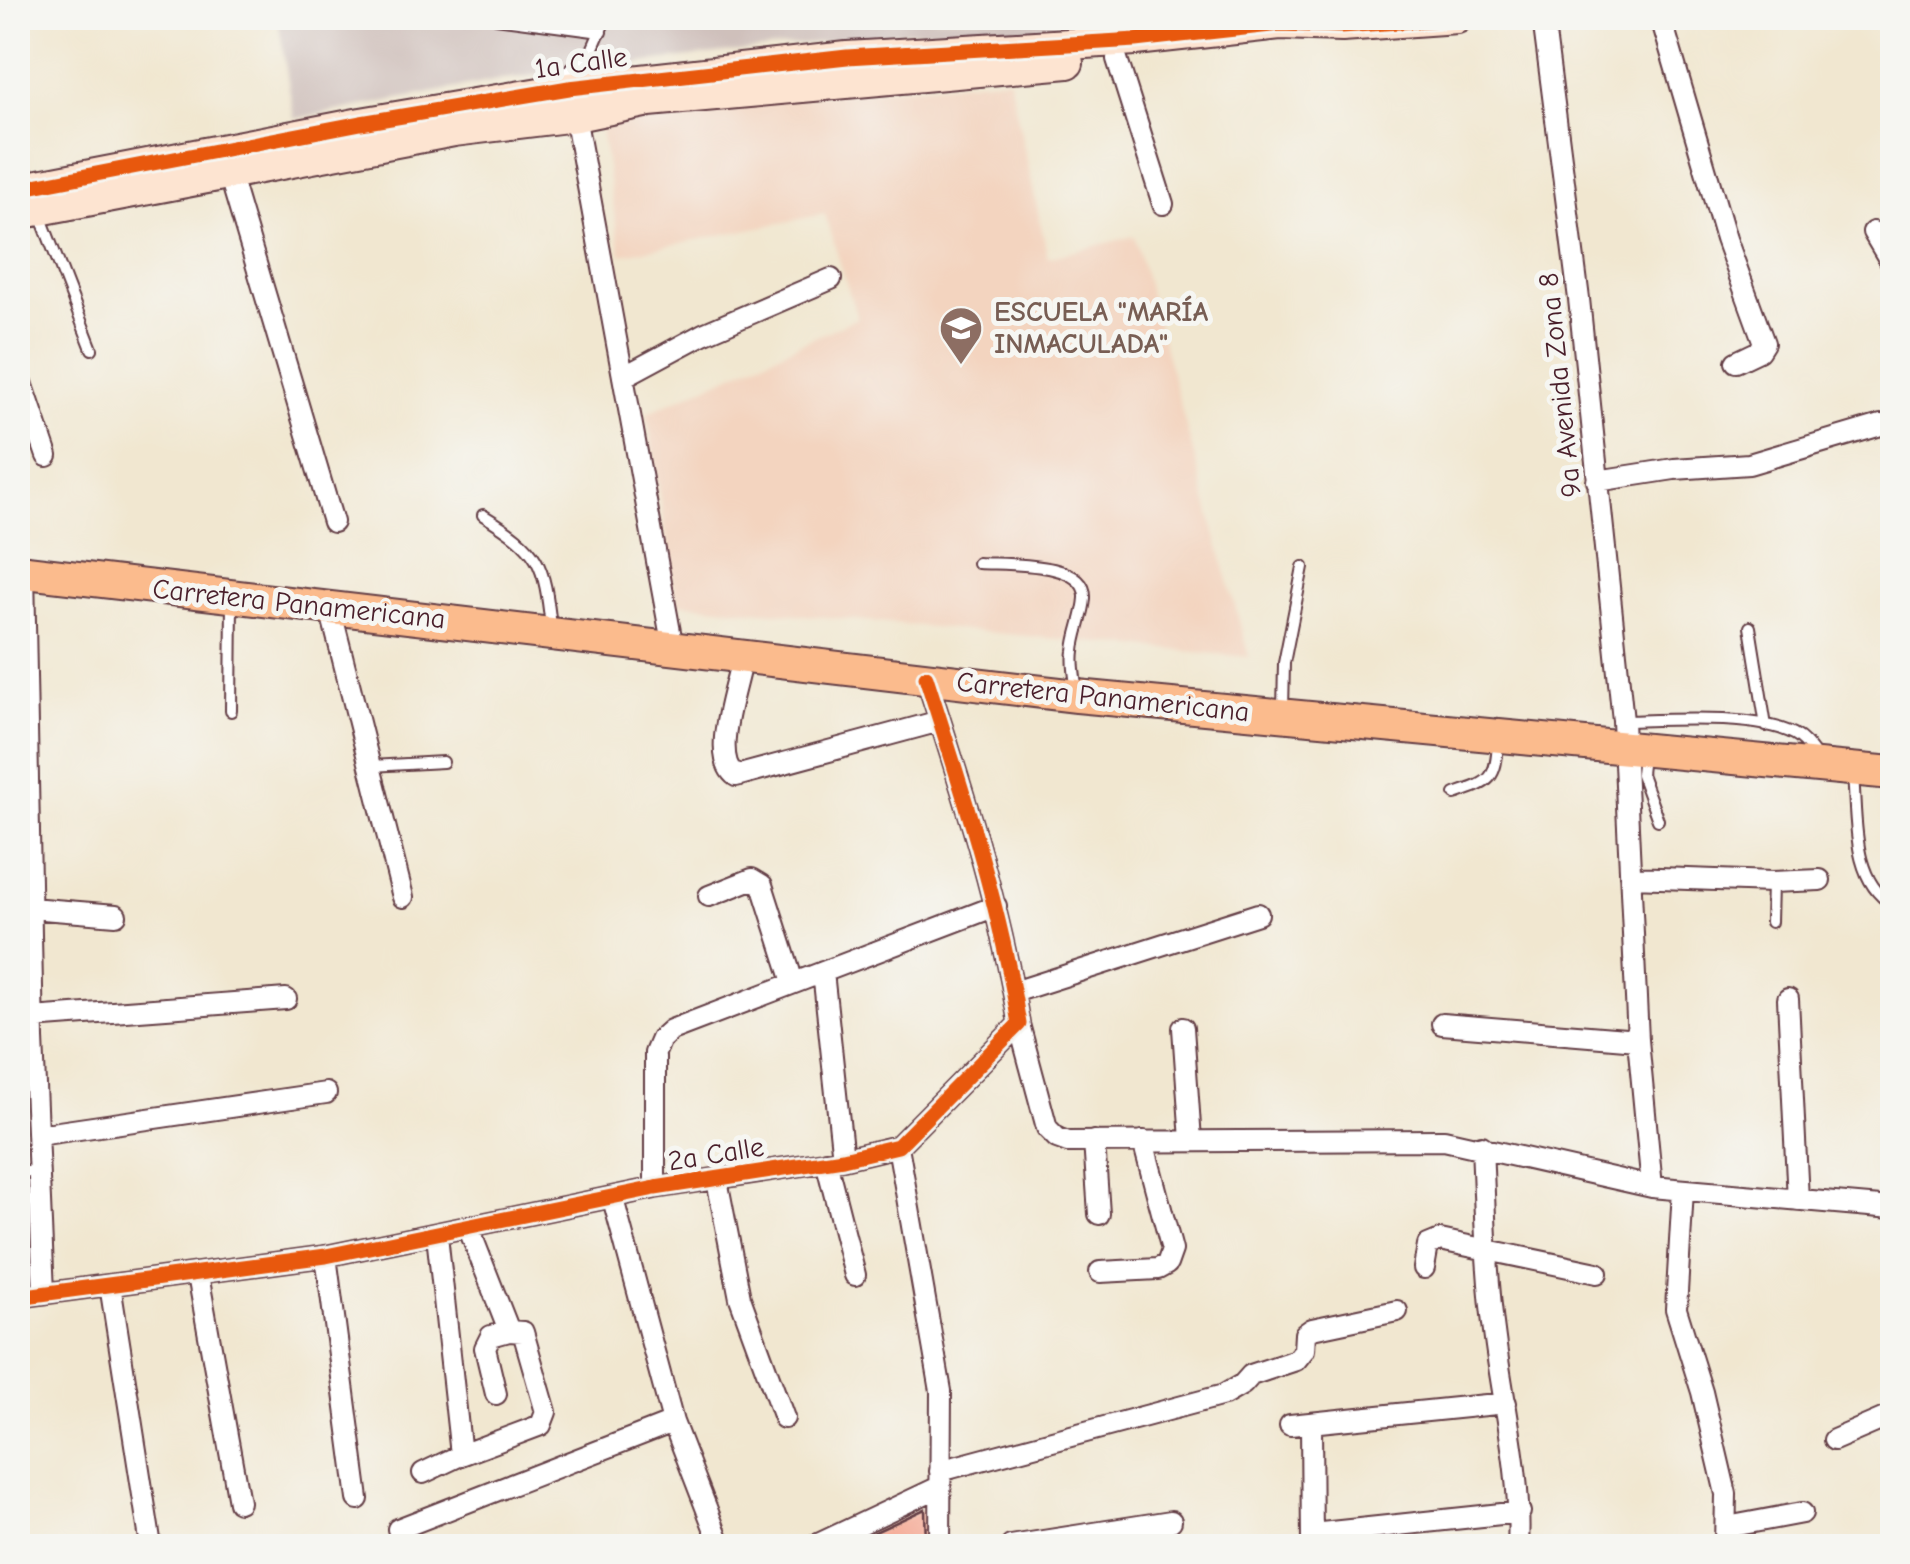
<svg xmlns="http://www.w3.org/2000/svg" width="1910" height="1564" font-family="'Comic Neue',sans-serif">
<style>
.built{fill:#f3d4bf}
.industrial{fill:#cfc0bb}
.building{fill:#f5a793}
.lines{fill:none;stroke-linecap:round;stroke-linejoin:round}
.lane-casing{stroke:#633d44;stroke-width:14}
.street-casing{stroke:#633d44;stroke-width:24}
.secondary-casing{stroke:#633d44;stroke-width:34}
.primary-casing{stroke:#633d44;stroke-width:36}
.lane{stroke:#fff;stroke-width:10}
.street{stroke:#fff;stroke-width:20}
.secondary{stroke:#fde4d1;stroke-width:30}
.primary{stroke:#fbbb8d;stroke-width:32}
.cycleway-casing{stroke:#f6f6f2;stroke-width:21}
.cycleway{stroke:#e8590c;stroke-width:15}
.labels{text-anchor:middle;dominant-baseline:central;stroke-width:10;stroke-linejoin:round;paint-order:stroke}
.street-label{font-size:28px;fill:#4a1f2b;stroke:#f6f6f2}
.education-label{font-size:28px;font-weight:bold;fill:#785e54;stroke:#f6f6f2;text-anchor:start}
</style>
<rect width="100%" height="100%" fill="#f6f6f2"/>
<filter id="ink" filterUnits="userSpaceOnUse"><feTurbulence type="fractalNoise" baseFrequency=".01" numOctaves="2"/><feDisplacementMap in="SourceGraphic" scale="20" xChannelSelector="R" yChannelSelector="G"/><feConvolveMatrix kernelMatrix="1 2 1 2 8 2 1 2 1" color-interpolation-filters="sRGB"/></filter>
<filter id="wash" filterUnits="userSpaceOnUse"><feTurbulence type="fractalNoise" baseFrequency=".0048" numOctaves="4" result="noise"/><feDisplacementMap in="SourceGraphic" scale="40" xChannelSelector="R" yChannelSelector="G"/><feGaussianBlur stdDeviation="2.25" result="paint"/><feColorMatrix in="noise" values="0 0 0 0 0 0 0 0 0 0 0 0 0 0 0 0 0 1.4 0 .05"/><feComposite in="paint" operator="in"/></filter>
<g filter="url(#wash)">
<rect width="100%" height="100%" fill="#f1e7d0"/>
<!-- built -->
<path class="built" d="M1009,78L1048,258L1134,236L1249,657L677,603L647,413L857,318L825,214L621,255L599,116Z"/>
<!-- industrial -->
<path class="industrial" d="M278,18H1264L1160,31H913L504,79L294,119Z"/>
<g id="blocks">
<!-- building -->
<path class="building" d="M925,1509L926,1546H845Z"/>
</g>
</g>
<g filter="url(#ink)">
<use href="#blocks" fill-opacity="0" stroke="#633d44" stroke-width="2.5"/>
<g class="lines">
<!-- lane casing -->
<g class="lane-casing">
<path id="lane" d="M496,18L601,32
M569,83L568,71L592,50L606,18
M40,215L92,349
M483,515C540,550 544,562 551,627
M978,563C1006,565 1087,560 1085,598C1084,616 1075,634 1074,651C1072,664 1075,678 1077,690
M1750,627L1766,726
M1283,710L1284,663L1303,567
M231,711L232,600
M1623,721C1667,720 1757,714 1794,734C1804,739 1810,748 1816,756
M1643,755L1641,774L1658,820
M371,766L443,762
M1853,775C1857,817 1851,880 1892,904
M1455,794C1490,782 1496,781 1498,742
M1771,922L1772,883
M18,1173L38,1171
M18,1201L40,1200"/>
</g>
<!-- street casing -->
<g class="street-casing">
<path id="street" d="M1543,18L1579,299L1623,721L1638,1040L1652,1187
M1661,18L1726,239L1764,343L1759,351L1736,362
M1117,59L1163,204
M573,105L673,648
M229,173L333,522
M1873,232L1892,264
M18,371L47,456
M623,377L703,334L831,279
M1597,481L1674,469L1749,464L1881,425L1889,426L1892,431
M24,571L33,1039L44,1293
M330,608L403,897
M742,656C738,685 709,757 736,776L940,721
M1632,877L1772,882L1820,880
M709,896L752,879L762,885L793,982
M30,908L116,915
M823,972L843,1159
M1014,992L1258,914
M1788,999L1798,1200
M32,1018L286,999
M1019,1024L1047,1128L1057,1138L1068,1142L1444,1140L1652,1187L1892,1208
M1442,1024L1638,1040
M1183,1028L1191,1140
M38,1135L326,1093
M1094,1141L1099,1214
M898,1146L941,1391L940,1546
M1482,1146C1485,1211 1486,1275 1495,1339C1504,1408 1522,1477 1518,1546
M826,1161L855,1275
M717,1180L740,1298L784,1418
M655,1188V1053L661,1039L671,1030L996,906
M1683,1190L1676,1309L1702,1392L1726,1494L1725,1546
M613,1199L673,1422L721,1546
M326,1256L358,1499
M1424,1268L1428,1245L1440,1240L1597,1273
M1100,1272L1158,1269L1167,1264L1172,1250L1143,1141
M198,1275L239,1502
M110,1285L151,1546
M18,1297L326,1256L655,1188L843,1159L898,1146L1019,1024C1000,905 963,792 926,677
M496,1394L485,1348L491,1336L509,1331
M1311,1424L1312,1545
M1290,1425L1506,1403
M1834,1440L1892,1415
M461,1455L541,1425L546,1412L523,1332L509,1331L469,1229
M940,1471L1224,1395L1243,1384L1251,1375L1296,1360L1304,1350L1305,1334L1312,1329L1397,1311
M423,1473L461,1455L437,1235
M1727,1527L1802,1513
M398,1529L673,1422
M1312,1534L1520,1512
M814,1546L939,1487
M1011,1546L1171,1521"/>
</g>
<!-- secondary casing -->
<g class="secondary-casing">
<path id="secondary" d="M18,189L361,123L569,88L847,57L1136,40L1280,24L1342,26L1457,18
M18,214L454,131L576,116L649,101L1068,63"/>
</g>
<!-- primary casing -->
<g class="primary-casing">
<path id="primary" d="M18,571L1077,696L1892,773"/>
</g>
<!-- lane -->
<use href="#lane" class="lane"/>
<!-- street -->
<use href="#street" class="street"/>
<!-- secondary -->
<use href="#secondary" class="secondary"/>
<!-- primary -->
<use href="#primary" class="primary"/>
<!-- cycleway casing -->
<g class="cycleway-casing">
<path id="cycleway" d="M18,189L361,123L569,88L847,57L1136,40L1280,24L1342,26L1457,18
M18,1297L326,1256L655,1188L843,1159L898,1146L1019,1024C1000,905 963,792 926,677"/>
</g>
<!-- cycleway -->
<use href="#cycleway" class="cycleway"/>
</g>
</g>
<!-- icons -->
<defs>
<g id="school-pin" transform="scale(2.25)"><path d="M0 17L-7.5 6A9.5 9.5 0 1 1 7.5 6Z" fill="#8d6e63" stroke="#f6f6f2"/><path d="M0-5L7-2L0 1L-7-2ZM-4 1L0 2.5L4 1V4Q0 6-4 4Z" fill="#fff"/></g>
</defs>
<g fill-rule="evenodd">
<use href="#school-pin" x="961" y="328"/>
</g>
<g class="labels">
<!-- street labels -->
<g class="street-label">
<text transform="translate(581 63) rotate(-8)">1a Calle</text>
<text transform="translate(1560 385) rotate(-96)">9a Avenida Zona 8</text>
<text transform="translate(299 604) rotate(6)">Carretera Panamericana</text>
<text transform="translate(1103 697) rotate(6)">Carretera Panamericana</text>
<text transform="translate(716 1154) rotate(-9)">2a Calle</text>
</g>
<!-- education labels -->
<g class="education-label">
<text x="994" y="312">ESCUELA "MARÍA<tspan x="994" dy="32">INMACULADA"</tspan></text>
</g>
</g>
<!-- margin -->
<rect width="1910" height="1564" fill="none" stroke="#f6f6f2" stroke-width="60"/>
</svg>
